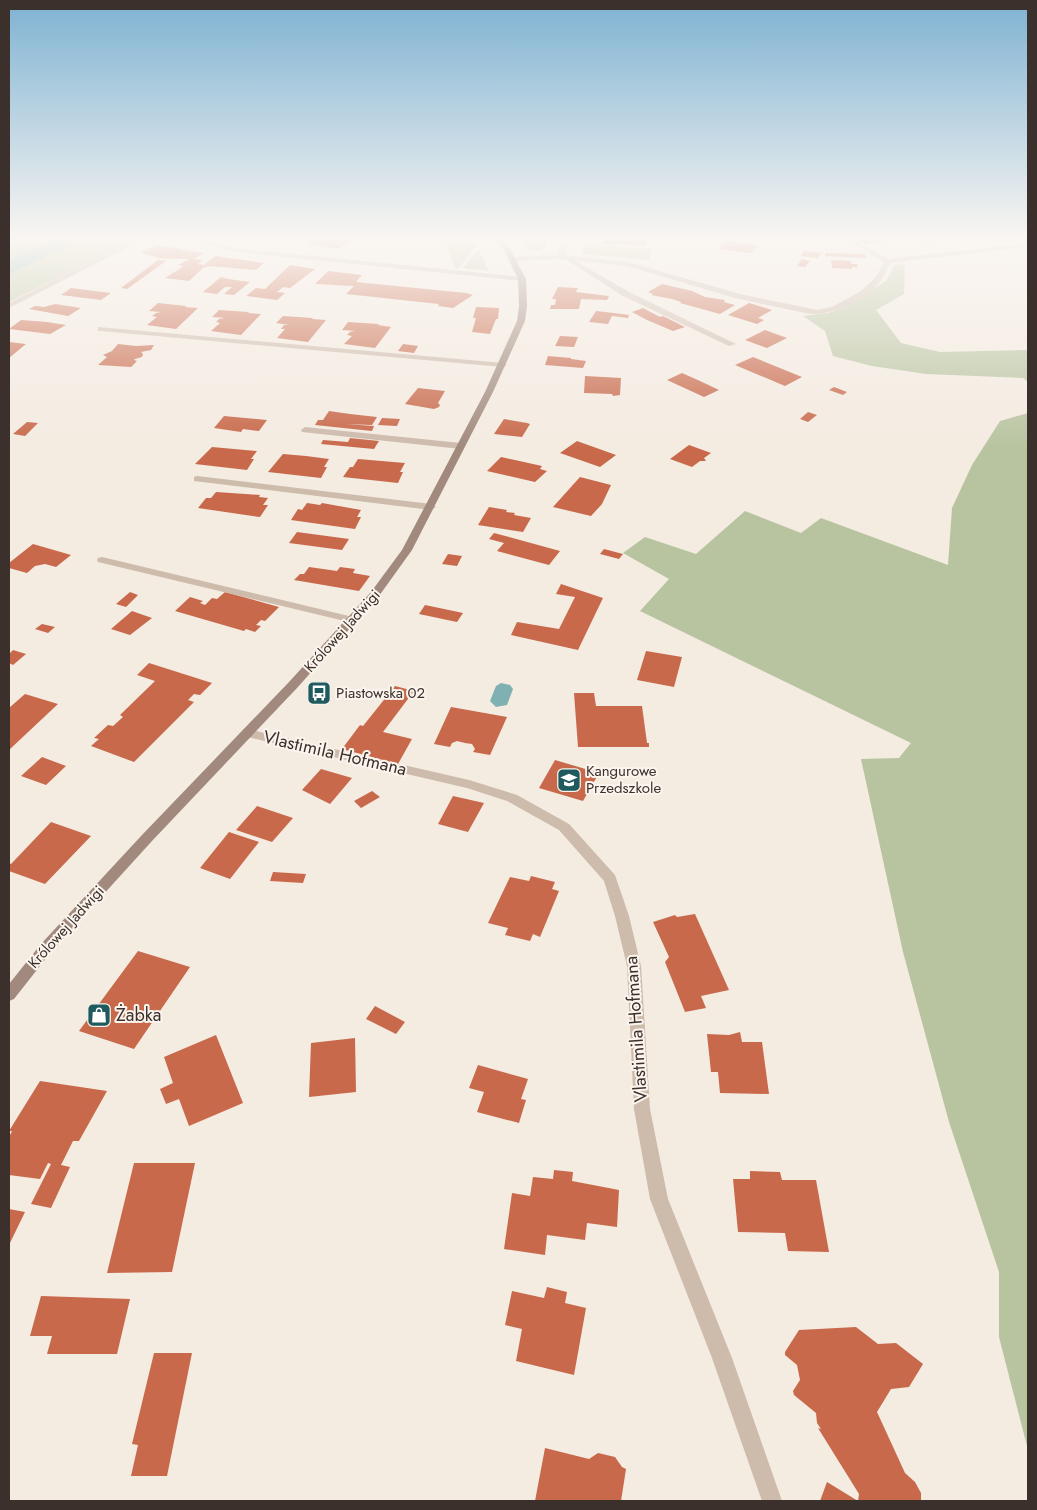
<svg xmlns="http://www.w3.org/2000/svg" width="1037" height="1510" font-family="Jost,sans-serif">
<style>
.green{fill:#b8c4a0}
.water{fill:#7fb0b2}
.building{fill:#c8694b}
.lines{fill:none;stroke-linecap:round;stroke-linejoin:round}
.lane{fill:#cdbbac;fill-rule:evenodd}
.street{fill:#cdbbac;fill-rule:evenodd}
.secondary{fill:#a18a7d;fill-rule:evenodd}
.labels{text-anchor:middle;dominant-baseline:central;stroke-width:4;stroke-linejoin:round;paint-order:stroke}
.street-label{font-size:15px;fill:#3b302b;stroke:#fbf5ee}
.poi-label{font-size:15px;fill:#3b302b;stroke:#fbf5ee;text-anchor:start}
.near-street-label{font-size:18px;fill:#3b302b;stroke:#fbf5ee}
.near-poi-label{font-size:18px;fill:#3b302b;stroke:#fbf5ee;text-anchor:start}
</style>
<rect width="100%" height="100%" fill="#f4ebe1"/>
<!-- green -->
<path class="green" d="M9,237H61L9,261Z
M88,237H141L9,302V274Z
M444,237H467L476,246L459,268H455Z
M515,237H549L545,248C530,256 525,247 515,237Z
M585,244L652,249L649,260L582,254Z
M477,251H479L489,271L463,268Z
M895,264L905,265L904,294L876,310L901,343L940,352L1028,350V382L1023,378L926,374L872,366L833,356L825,331L803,316L828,313L843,308L886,281Z
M1028,413V1450L999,1337V1272L949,1122L903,952L861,759L899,758L911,743L640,611L669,579L623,553L645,537L696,554L745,511L801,533L821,518L948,565L952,508L972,465L1000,421Z"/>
<!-- water -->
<path class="water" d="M61,237H88L9,274V261Z
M501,683L510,685L513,689L507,705L496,707L490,701L496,686Z"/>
<!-- building -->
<path class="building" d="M317,237H353L356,238L338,249L307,243Z
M604,237H647L646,246L603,244Z
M855,237H880L887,241L865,244Z
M916,237H936L939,241H921Z
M726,240L759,246L751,253L719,249Z
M157,245L204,253L194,259L203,260L198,264L204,265L215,256L264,263L256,270L209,266L203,268L189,281L165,278L184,266L178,265L190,259L159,258L141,253Z
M804,251L821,253L818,258L801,256Z
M825,253L865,254L866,258L825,256Z
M802,259L810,261L805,267L797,266Z
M158,260L166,261L127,289L121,288Z
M831,260L851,261V264H857L858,267H852V269L832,268Z
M290,265L315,269L290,288L283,287L277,292L285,293L277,300L246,296L256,288L265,289Z
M328,271L362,275L356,282L466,293L473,295L453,308L438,306L439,304L346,294L354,286L315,284Z
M221,277L228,279L250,282L234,295L224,294L232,287H225L217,294L203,292Z
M662,284L692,291L705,297L725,300L724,302L735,305L720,314L680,303L681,302L672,299L651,295L653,294L648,292Z
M558,287L578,288L576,292L609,296L607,300L581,299L579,309H550L551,305H555L556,299H552Z
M71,288L111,293L101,300L61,295Z
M158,303L186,306L185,307L198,308L176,329L147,325L157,317L152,316L156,313L161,312L149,311Z
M749,303L772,310L758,318L764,320L757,324L728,315Z
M55,304L81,308L68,316L29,309L35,306L44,307Z
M476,307L499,308L498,319H496L490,334L472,332L476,318H473Z
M643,308L660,317L663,316L685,327L673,331L647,320L632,312Z
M219,310L249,312L248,313L261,314L241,335L211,331L220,323L216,322L219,319L225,318L212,317Z
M596,311L614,313L629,315L628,318L612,316L608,324L589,322Z
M283,316L313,318L312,319L326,320L308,342L277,338L285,329H281L284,325H290L276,323Z
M21,320L47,322L66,325L50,334L9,329Z
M348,322L379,324L378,325L391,327L375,348L344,344L352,336L347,335L350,332L355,331L342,330Z
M765,330L787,338L767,348L745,340Z
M560,336L578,337L574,347L555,346Z
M9,342L26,344L9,358Z
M118,344L136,346L154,345L151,350L141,352L143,354L142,357L135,359L134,360L137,361L131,367L98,365L107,357L103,355L112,351Z
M403,344L418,346L414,353L398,351Z
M548,356L571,358V359L586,361L583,368L545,365Z
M753,357L802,377L785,386L735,365Z
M682,373L700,381L719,390L704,397L667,380Z
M585,376L621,378L620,395L613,396L612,394L584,393Z
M834,387L847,392L843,395L829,390Z
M418,388L445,391L438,403L440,405L439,407L434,409L405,404Z
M329,411L350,414L377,417L372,425L346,424L374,426L372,431L315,425L318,420H323Z
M808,412L817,415L808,422L800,419Z
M224,416L267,420L259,431L243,429L241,432L214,428Z
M382,418L400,419L397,426L378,425Z
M504,419L527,423L530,424L522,437L494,434Z
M27,422L38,423L25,436L13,434Z
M350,438L379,441L374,449L321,444L323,440L348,442Z
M577,441L616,455L600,467L560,453Z
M689,445L711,453L704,458L706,461H700L692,467L670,459Z
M212,447L234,449L257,451L251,459H254L247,470L195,464Z
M283,454L306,456L329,459L324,467H327L321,478L268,472Z
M501,457L542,466L540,469L547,471L535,482L487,471Z
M358,459L405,463L400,472H403L398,483L343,477L350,467H353Z
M580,477L611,485L602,504L591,516L553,507Z
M216,492L260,495L259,497L268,498L263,505H268L260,517L198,508L206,498H211Z
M307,503L320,505L322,503L361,510L357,517H361L355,529L291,520L298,509L302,510Z
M489,507L507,510L506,512L515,513L514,515L531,518L523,532L478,525Z
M297,532L349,539L342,550L289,543Z
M494,533L560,551L549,565L497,551L504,543L489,539Z
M33,544L71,555L56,567L45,564L35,566L27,573L9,568V563Z
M604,549L623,554L619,559L600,554Z
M448,554L462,556L457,566L442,564Z
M309,567L337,571L340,567L355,569L353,573L370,576L359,591L294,580L300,574H304Z
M561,584L603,598L578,650L511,635L517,622L559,629L575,597L556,594Z
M130,592L138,595L126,607L116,604Z
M225,592L279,607L265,621L261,620L256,625L261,626L255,632L246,629L244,631L175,611L190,597L203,601L200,603L205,605L212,598L217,599Z
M425,605L463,613L457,622L419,614Z
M132,611L152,618L130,635L111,629Z
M42,624L55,627L48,633L35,629Z
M13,650L26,654L13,665L9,663V654Z
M646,651L682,657L674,687L637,680Z
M149,663L212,683L200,695L194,694L188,700L194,702L134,762L91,746L99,739L94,738L108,725L113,726L123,717L120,715L155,681L137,675Z
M395,686L414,691L383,732L412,739L398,764L342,749L360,725L363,726Z
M574,693H594L596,706H642L647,743H649V747H578Z
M25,694L58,704L9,750V708Z
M451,707L507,717L490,755L473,752L475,749L472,744L465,743L457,741L452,743L450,747L434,744Z
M42,757L66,766L46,785L21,776Z
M555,760L599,773L583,801L539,788Z
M321,769L352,778L330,804L302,790Z
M372,791L380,797L361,808L354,801Z
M453,796L484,803L468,832L438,824Z
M257,806L293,818L272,842L236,830Z
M51,822L91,836L45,884L9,871V863L11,864Z
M229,832L259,842L230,879L200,868Z
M273,872L306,874L303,883L270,881Z
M531,876L555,882L552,889L559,891L540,937L533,934L530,941L505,935L508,928L488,923L510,877L529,881Z
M695,914L729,990L701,996L706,1008L685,1012L665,962L669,957L653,922L675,915L677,917Z
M138,951L190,967L134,1049L79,1031Z
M375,1006L405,1022L396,1034L366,1019Z
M740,1032L742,1042H762L769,1094L720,1093L718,1072H711L707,1034L729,1035Z
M216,1035L243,1103L189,1126L179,1099L166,1104L160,1089L173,1083L164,1057Z
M355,1038L356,1092L309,1097L311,1043Z
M478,1065L528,1079L521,1099L526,1100L519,1123L477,1112L484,1092L469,1088Z
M40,1081L107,1091L79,1141H73L61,1165L70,1167L51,1208L31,1204L51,1164L48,1163L40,1179L9,1175V1137L12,1131H9Z
M134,1163H195L172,1272L107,1273Z
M554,1170L573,1172L572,1181L619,1190L617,1227L587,1223L585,1240L547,1235L545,1255L504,1249L512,1193L530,1196L533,1177L553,1179Z
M750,1171L780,1172L782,1180H816L829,1252L788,1251L785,1233L738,1232L733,1179H750Z
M9,1209L25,1212L9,1245Z
M547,1287L567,1292L565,1303L586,1308L574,1375L516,1361L522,1329L505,1325L512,1291L544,1298Z
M41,1296L130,1299L117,1354H47L52,1336H30Z
M856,1327L878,1344L896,1343L923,1364L909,1387L891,1389L877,1412L905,1473L915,1482L921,1493V1501H820L827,1482L858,1501L859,1494L818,1428L821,1429L817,1423L816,1413L794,1395L793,1391L800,1380L797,1365L785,1355V1352L799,1330Z
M154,1353H192L167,1476H131L138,1445L132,1444Z
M545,1448L589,1459L598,1453L615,1457L622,1467L626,1469L621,1501H535Z"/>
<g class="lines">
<!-- lane -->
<path class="lane" d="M1028,243V247L888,263L885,261L888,259Z
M567,256L629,292L736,344L729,346L623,296L565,259L564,258Z
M98,327L503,363L507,365L503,367L101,331H98Z
M305,427L461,443L465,446L461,449L302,432L301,430Z
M197,476L431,504L436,507L431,510L194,481V477Z
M102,557L353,617L358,620L353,623L98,562L97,560L98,558Z"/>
<!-- street -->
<path class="street" d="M140,237H148L9,308V303Z
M187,237C202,237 220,245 235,248L522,277L526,279L522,281L235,252L205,245Z
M565,237H571L564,255L628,262L740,294L817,310L832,307L861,291L876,277L884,262L843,237H851L891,261C888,267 886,273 882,279C868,300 835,315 810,314L735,298L627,266L560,259L513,261L510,259L513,257L557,255Z
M247,729L469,780L517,795L569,824L615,875L629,916L641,966L650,1109L668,1199L732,1358L782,1501H762L712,1358L650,1199L634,1109L627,966L615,916L604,881L559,830L507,801L467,788L243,736L241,733Z"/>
<!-- secondary -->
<path class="secondary" d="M493,237H500L510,249L526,279L527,306L525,321L493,392L412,550L379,596L297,688L152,841L51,952L14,999L9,1001V984L41,944L142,835L289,682L371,592L402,550L485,392L517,321L519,306L518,279L504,250Z"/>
</g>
<!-- sky -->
<linearGradient id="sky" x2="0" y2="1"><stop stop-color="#7eb2d2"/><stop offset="0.53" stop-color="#faf6f2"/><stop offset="1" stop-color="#faf6f2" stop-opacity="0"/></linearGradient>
<rect width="1037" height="448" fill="url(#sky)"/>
<!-- icons -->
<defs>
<g id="bus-square" transform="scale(1.25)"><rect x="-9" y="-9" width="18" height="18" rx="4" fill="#1f5a5e" stroke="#fbf5ee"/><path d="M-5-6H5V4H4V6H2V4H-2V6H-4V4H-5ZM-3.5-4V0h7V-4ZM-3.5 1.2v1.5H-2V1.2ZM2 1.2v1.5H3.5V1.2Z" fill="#fff"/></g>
<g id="school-square" transform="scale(1.25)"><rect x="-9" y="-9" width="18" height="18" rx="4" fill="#1f5a5e" stroke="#fbf5ee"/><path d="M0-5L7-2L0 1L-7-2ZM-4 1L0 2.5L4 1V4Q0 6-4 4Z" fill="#fff"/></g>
<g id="shop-square" transform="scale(1.25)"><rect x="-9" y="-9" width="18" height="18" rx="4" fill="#1f5a5e" stroke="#fbf5ee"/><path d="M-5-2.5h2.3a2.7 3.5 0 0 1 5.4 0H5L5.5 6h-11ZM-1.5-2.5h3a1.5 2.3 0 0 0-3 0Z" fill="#fff"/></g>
</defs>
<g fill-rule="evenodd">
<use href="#bus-square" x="319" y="693"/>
<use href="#school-square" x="569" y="780"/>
<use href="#shop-square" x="99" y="1015"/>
</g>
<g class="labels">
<!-- street labels -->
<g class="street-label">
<text transform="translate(342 631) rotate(-48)">Królowej Jadwigi</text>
<text transform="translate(66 927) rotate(-48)">Królowej Jadwigi</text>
</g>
<!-- poi labels -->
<g class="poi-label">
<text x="336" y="693">Piastowska 02</text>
<text x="586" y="771">Kangurowe<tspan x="586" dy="17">Przedszkole</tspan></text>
</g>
<!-- near-street labels -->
<g class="near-street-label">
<text transform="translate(335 753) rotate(13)">Vlastimila Hofmana</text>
<text transform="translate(636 1029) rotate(-94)">Vlastimila Hofmana</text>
</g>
<!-- near-poi labels -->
<g class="near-poi-label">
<text x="116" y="1015">Żabka</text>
</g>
</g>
<!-- border -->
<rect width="1037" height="1510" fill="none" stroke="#3b302b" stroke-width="20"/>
</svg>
